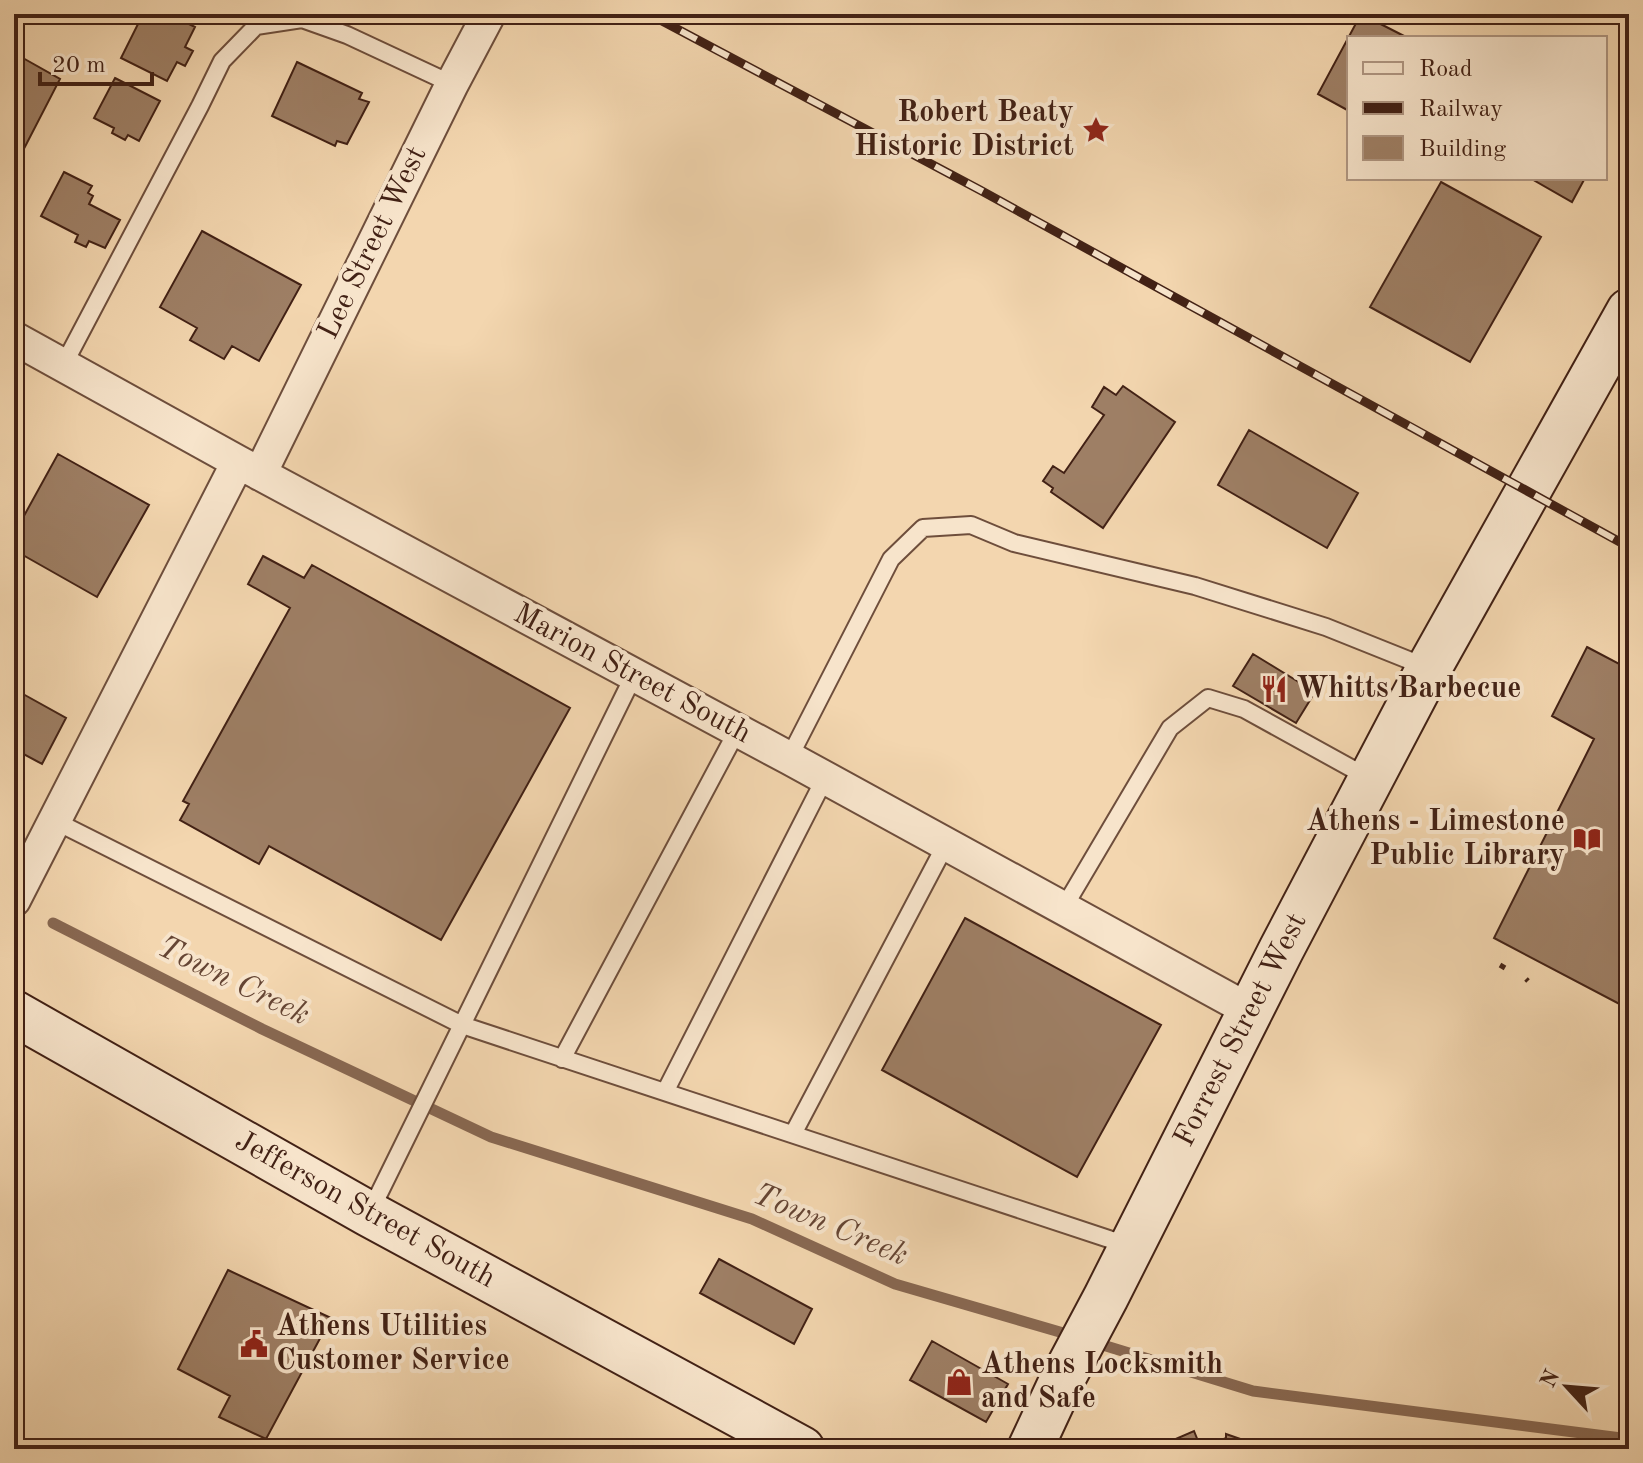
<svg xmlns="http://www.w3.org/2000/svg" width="1643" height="1463" font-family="'Old Standard TT',serif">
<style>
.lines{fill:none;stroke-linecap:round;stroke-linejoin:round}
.stream{stroke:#886852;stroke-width:11}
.building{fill:#9e7f65;stroke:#422115;stroke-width:2}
.lane-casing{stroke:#6e4e3c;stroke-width:20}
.street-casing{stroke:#6e4e3c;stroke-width:36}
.secondary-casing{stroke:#422115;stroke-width:48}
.path{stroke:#422115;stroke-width:5;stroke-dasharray:6 4;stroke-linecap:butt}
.lane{stroke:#f7e4cb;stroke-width:16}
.street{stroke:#f7e4cb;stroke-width:32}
.secondary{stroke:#f7e4cb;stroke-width:44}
.rail-casing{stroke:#422115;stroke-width:9}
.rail{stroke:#f7e4cb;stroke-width:6;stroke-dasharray:18;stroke-linecap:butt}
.labels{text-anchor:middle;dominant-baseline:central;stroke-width:8;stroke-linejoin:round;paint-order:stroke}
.poi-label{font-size:30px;font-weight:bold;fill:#422115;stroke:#f7e4cb;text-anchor:start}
.street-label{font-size:30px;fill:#422115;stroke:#f7e4cb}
.water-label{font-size:32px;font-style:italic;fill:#654534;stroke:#f7e4cb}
</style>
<rect width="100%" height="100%" fill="#f3d6af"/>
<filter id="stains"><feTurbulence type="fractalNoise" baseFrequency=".0025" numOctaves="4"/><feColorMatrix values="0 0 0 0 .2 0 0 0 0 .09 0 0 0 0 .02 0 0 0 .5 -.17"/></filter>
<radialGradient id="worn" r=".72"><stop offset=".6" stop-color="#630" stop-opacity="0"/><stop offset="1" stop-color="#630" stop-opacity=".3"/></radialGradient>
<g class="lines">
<!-- stream -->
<path class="stream" d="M53,923L262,1029L491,1137L752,1219L895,1284L1077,1337
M1093,1342L1253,1391L1629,1439"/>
</g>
<!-- building -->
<path class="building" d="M143,14H189L185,22L195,27L185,47L193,51L185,66L177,62L167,81L121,58Z
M1361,14L1408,38H1349V111L1318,94Z
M14,53L60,79L14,168Z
M297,62L362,93L359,99L369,102L347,144L337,141L335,146L272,116Z
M115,78L160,101L139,141L128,135L125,140L112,133L114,128L94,118Z
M64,172L92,186L88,193L93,196L89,204L120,220L105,248L89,241L86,247L75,242L78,235L41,216Z
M1530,178H1585L1572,202Z
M1441,182L1541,237L1470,362L1370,307Z
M202,231L301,285L259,361L232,346L224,359L190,340L197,328L160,307Z
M1123,386L1175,422L1103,528L1051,492L1053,488L1043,481L1053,466L1064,473L1104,415L1092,407L1104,387L1116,395Z
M1249,430L1358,493L1327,548L1218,485Z
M58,454L149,505L97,597L14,550V534Z
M263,556L304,578L312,565L570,708L441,940L269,846L259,864L180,820L189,804L183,801L290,608L248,584Z
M1587,647L1629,669V1009L1494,938L1594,739L1552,716Z
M1253,654L1315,692L1296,723L1233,686Z
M14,689L66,718L42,764L14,749Z
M965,918L1161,1025L1077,1177L882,1070Z
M719,1259L812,1309L794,1344L700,1293Z
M228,1270L331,1318L266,1439L219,1417L230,1396L178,1369Z
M932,1341L1008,1384L986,1422L910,1380Z
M1194,1431L1200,1446L1194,1449H1175L1171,1441Z
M1226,1434L1269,1449H1202L1226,1438Z"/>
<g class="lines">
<!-- lane casing -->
<g class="lane-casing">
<path id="lane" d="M63,366L200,106L222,61L256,26L302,19L347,35L452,84
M789,758L891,559L923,528L971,525L1014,543L1195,586L1326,627L1426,667
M55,821L462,1025L1130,1246
M1063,909L1170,728L1208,698L1244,709L1369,778
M562,1059L737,731
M665,1092L825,778
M793,1134L946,844
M370,1212L634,675"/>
</g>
<!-- street casing -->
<g class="street-casing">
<path id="street" d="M14,338L238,462L789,758L1249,1010
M260,474L452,84L489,14
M14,900L238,462"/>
</g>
<!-- secondary casing -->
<g class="secondary-casing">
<path id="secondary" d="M14,1013L369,1214L802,1449
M1030,1449L1064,1376L1106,1297L1281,950L1429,668L1629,311"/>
</g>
<!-- path -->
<path class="path" d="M1500,965L1505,968
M1526,979L1528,981"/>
<!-- lane -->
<use href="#lane" class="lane"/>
<!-- street -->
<use href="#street" class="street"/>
<!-- secondary -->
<use href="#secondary" class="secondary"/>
<!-- rail casing -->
<g class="rail-casing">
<path id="rail" d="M649,14L980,190L1629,547"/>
</g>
<!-- rail -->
<use href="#rail" class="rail"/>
</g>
<!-- icons -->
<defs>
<g id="sight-bare" transform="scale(2.16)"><path d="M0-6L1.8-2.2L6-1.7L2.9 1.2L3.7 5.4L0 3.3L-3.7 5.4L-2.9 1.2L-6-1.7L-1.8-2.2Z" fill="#8f2418" stroke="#f7e4cb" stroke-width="2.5" paint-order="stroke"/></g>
<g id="restaurant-bare" transform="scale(2.16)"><path d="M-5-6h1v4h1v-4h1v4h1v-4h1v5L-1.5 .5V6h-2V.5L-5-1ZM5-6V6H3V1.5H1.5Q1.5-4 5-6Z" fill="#8f2418" stroke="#f7e4cb" stroke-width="2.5" paint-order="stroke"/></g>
<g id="library-bare" transform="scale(2.16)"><path d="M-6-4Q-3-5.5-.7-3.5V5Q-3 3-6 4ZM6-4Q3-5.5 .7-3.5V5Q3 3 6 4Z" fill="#8f2418" stroke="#f7e4cb" stroke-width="2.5" paint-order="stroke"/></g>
<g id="civic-bare" transform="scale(2.16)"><path d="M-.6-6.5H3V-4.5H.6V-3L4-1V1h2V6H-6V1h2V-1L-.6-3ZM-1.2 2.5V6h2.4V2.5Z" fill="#8f2418" stroke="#f7e4cb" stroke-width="2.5" paint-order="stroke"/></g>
<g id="shop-bare" transform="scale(2.16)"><path d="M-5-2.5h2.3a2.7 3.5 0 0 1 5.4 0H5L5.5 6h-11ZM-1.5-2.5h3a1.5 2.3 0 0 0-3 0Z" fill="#8f2418" stroke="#f7e4cb" stroke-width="2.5" paint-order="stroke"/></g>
</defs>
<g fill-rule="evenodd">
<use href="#sight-bare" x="1096" y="130"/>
<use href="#restaurant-bare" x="1274" y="689"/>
<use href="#library-bare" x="1587" y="839"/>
<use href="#civic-bare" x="254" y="1344"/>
<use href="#shop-bare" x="959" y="1382"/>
</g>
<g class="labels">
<!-- poi labels -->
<g class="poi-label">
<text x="1074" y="113" text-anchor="end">Robert Beaty<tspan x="1074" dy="34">Historic District</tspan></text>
<text x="1296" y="689">Whitts Barbecue</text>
<text x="1565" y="822" text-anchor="end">Athens - Limestone<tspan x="1565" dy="34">Public Library</tspan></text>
<text x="276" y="1327">Athens Utilities<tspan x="276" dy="34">Customer Service</tspan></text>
<text x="981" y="1365">Athens Locksmith<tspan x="981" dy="34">and Safe</tspan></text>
</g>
<!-- street labels -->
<g class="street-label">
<text transform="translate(373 243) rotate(-64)">Lee Street West</text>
<text transform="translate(632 674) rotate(28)">Marion Street South</text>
<text transform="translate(1241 1030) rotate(-63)">Forrest Street West</text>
<text transform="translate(365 1210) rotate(29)">Jefferson Street South</text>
</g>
<!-- water labels -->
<g class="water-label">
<text transform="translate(233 982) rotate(26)">Town Creek</text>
<text transform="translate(830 1226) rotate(23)">Town Creek</text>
</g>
</g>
<!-- margin -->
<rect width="1643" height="1463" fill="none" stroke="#f3d6af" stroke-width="48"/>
<rect x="16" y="16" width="1611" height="1431" fill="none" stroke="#422115" stroke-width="4"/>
<rect x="24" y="24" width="1595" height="1415" fill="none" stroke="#422115" stroke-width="2"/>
<!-- legend -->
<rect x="1347" y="36" width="260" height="144" fill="#f7e4cb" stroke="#af9682" stroke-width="2"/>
<rect x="1363" y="62" width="40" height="12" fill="#f7e4cb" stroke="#af9682" stroke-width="2"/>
<text x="1419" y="76" font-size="24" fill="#422115">Road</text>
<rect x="1363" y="102" width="40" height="12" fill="#422115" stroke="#af9682" stroke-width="2"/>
<text x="1419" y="116" font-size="24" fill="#422115">Railway</text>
<rect x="1363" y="136" width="40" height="24" fill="#9e7f65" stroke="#af9682" stroke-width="2"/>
<text x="1419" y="156" font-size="24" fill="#422115">Building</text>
<!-- north arrow -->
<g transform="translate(1567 1387) rotate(296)" stroke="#f7e4cb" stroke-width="6" paint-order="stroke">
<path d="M0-6L14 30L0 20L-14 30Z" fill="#422115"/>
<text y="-12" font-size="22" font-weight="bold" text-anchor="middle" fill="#422115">N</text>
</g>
<!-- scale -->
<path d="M40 72v12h112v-12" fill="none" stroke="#422115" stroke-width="4"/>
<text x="52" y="72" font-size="24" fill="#422115" stroke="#f7e4cb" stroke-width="6" paint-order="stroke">20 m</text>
<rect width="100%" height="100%" filter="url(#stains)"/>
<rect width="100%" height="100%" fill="url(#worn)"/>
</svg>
